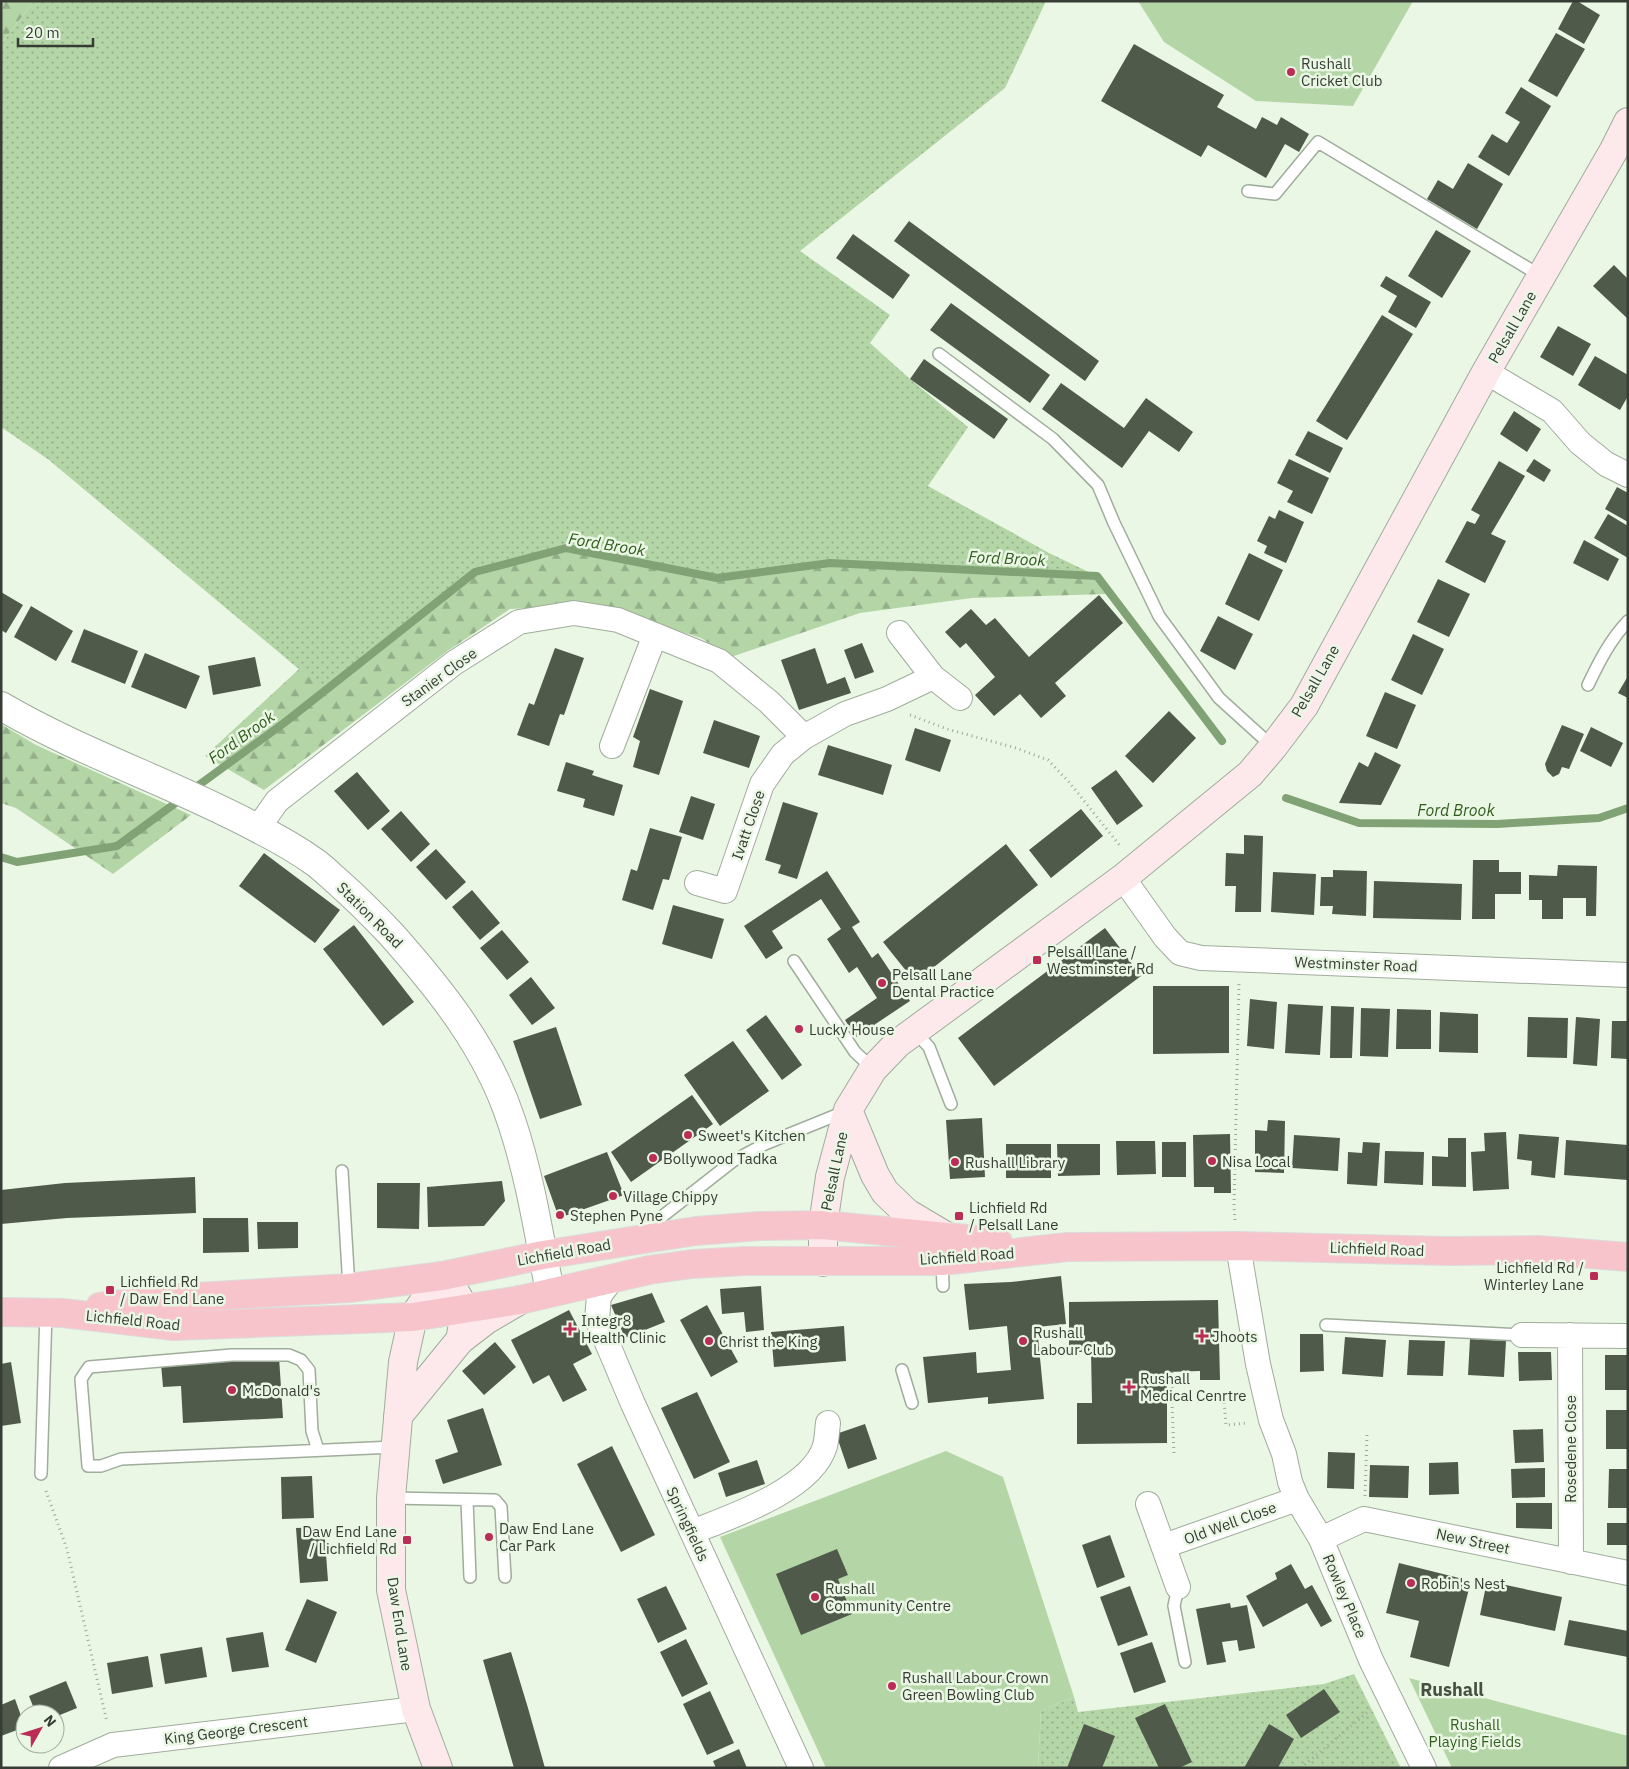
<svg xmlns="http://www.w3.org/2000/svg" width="1629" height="1769" font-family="'IBM Plex Sans',sans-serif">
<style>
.grass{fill:url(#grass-dots)}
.forest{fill:url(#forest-firs)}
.green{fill:#b4d6a7}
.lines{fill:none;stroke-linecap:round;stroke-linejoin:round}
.stream{stroke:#80a274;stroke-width:8}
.building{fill:#4f5a4b}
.service-casing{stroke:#a0ac9c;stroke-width:14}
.minor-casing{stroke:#a0ac9c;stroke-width:26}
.tertiary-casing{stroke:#a0ac9c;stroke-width:30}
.secondary-casing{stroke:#a0ac9c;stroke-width:30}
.trunk-casing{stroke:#dbdcdb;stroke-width:30}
.path{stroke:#9ea89a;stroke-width:3;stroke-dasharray:1 4;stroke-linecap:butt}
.service{stroke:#fff;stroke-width:11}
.minor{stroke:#fff;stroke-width:24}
.tertiary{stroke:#fff;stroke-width:28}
.secondary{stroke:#fde9ec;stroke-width:28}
.trunk{stroke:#f8c4cc;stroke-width:28}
.poi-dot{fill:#bb2c57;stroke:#eaf7e5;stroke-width:2}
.labels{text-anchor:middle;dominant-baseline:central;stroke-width:5;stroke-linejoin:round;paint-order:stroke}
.poi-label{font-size:15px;fill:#373c35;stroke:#eaf7e5;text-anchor:start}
.street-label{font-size:15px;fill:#373c35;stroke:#eaf7e5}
.park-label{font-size:15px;fill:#325e1e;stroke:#eaf7e5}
.water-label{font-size:16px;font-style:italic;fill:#2f5b1b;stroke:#eaf7e5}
.quarter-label{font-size:18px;font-weight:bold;fill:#465142;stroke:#eaf7e5}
</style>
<defs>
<pattern id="grass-dots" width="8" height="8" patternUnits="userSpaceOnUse" patternTransform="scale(1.25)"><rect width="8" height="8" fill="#b4d6a7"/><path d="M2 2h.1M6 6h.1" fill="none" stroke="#93af89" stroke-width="1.8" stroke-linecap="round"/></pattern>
<pattern id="forest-firs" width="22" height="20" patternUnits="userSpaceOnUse" patternTransform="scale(1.25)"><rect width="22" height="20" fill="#b4d6a7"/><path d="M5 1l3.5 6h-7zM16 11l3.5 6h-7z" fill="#93af89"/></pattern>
</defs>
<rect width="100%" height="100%" fill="#eaf7e5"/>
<!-- grass -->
<path class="grass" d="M34,1H1046L1005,88L800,251L890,315L870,343L910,379L968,427L928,486L1049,553L1097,576L830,563L826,560L717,578L566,548L475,572L325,691L49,460L1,427V44Z
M1354,1674L1401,1768H1038L1041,1711L1074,1697L1078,1712L1324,1684Z"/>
<!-- forest -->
<path class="forest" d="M1,1H34L1,44Z
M566,548L717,577L830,563L1097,576L1107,594L972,598L860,613L731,657L701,638L594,605L510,609L446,652L264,790L205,756L299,669L325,690L475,572Z
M1,724L36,745L191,815L113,874L16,808L1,803Z"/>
<!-- green -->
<path class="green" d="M1138,1H1413L1353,106L1256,101L1164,42Z
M946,1451L1003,1477L1074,1697L1041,1711L1038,1768H826L720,1537Z
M1409,1678L1628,1736V1768H1452Z"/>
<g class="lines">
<!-- stream -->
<path class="stream" d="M192,790L284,723L475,572L566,548L717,578L830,563L1097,576L1222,741
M1286,798L1359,823L1497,824L1599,818L1628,808
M1,857L17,862L117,846L181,799"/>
</g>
<!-- building -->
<path class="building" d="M1573,1H1577L1600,15L1584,44L1558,29Z
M1556,33L1585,49L1557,97L1528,81Z
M1134,44L1224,95L1217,107L1256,129L1262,117L1277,125L1281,117L1309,134L1299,152L1285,144L1266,178L1208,145L1201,157L1101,101Z
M1521,87L1551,106L1509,176L1478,157L1492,134L1507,143L1520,122L1505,113Z
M1468,163L1503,184L1477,229L1427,199L1438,180L1453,189Z
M909,221L1099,361L1085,381L894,241Z
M1436,230L1471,251L1442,298L1408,276Z
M853,234L910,275L893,299L836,258Z
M1614,265L1628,279V319L1593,286Z
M1386,276L1431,302L1416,328L1388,312L1397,296L1380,286Z
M951,303L1050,375L1030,403L930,330Z
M1382,315L1413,334L1347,440L1316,421Z
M1558,326L1591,344L1573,376L1540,357Z
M1595,356L1628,375V396L1620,410L1578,385Z
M924,359L1008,419L994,439L910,379Z
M1061,383L1124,428L1146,398L1193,432L1179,452L1149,431L1122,468L1042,409Z
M1514,411L1541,429L1527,452L1500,434Z
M1308,431L1343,448L1330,473L1295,455Z
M1289,459L1329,478L1312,514L1287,502L1293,491L1277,483Z
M1534,459L1551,470L1544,482L1526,471Z
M1499,461L1525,476L1491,534L1506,541L1485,583L1445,562L1467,521L1475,524L1480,515L1471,510Z
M1617,487L1628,493V522L1605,509Z
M1279,510L1304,522L1286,563L1264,553L1267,546L1257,541L1269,516L1275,519Z
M1608,514L1628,526V558L1594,538Z
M1584,540L1619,559L1608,581L1573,563Z
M1249,553L1283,570L1259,621L1225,604Z
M1438,579L1470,594L1449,637L1417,622Z
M1,592L23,605L6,633L1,630Z
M1099,595L1123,623L1055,683L1066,696L1041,718L1020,694L994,716L975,695L995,677L966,643L960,648L945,632L971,609L986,625L995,618L1029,657Z
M31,606L73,631L56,661L14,637Z
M1218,616L1253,634L1235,670L1200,651Z
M84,629L138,651L125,684L71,662Z
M1413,634L1444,649L1422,695L1391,680Z
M862,643L874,672L855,679L844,650Z
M555,648L584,658L564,715L560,714L549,746L517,735L529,703L534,705Z
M815,648L827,684L845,677L851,693L799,710L781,660Z
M145,653L200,676L186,709L131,687Z
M255,657L261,686L213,695L208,666Z
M1628,676V698L1618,693Z
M650,689L683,701L659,775L633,767L640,741L633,737Z
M1385,692L1416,705L1397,749L1366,736Z
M1169,711L1196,738L1153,783L1125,756Z
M714,720L760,736L749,768L703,753Z
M1562,725L1584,734L1569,769L1562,767L1559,774L1553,777L1547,771L1545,764Z
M1591,727L1623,743L1611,767L1580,751Z
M915,728L951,740L940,772L905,760Z
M828,745L892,765L883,795L818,775Z
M1375,752L1401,765L1381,805L1339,803L1359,762L1368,767Z
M566,762L594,771L592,775L623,785L614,816L583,807L585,799L557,791Z
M1116,770L1143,806L1117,825L1091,788Z
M357,772L390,811L368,830L334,791Z
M691,796L715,804L703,840L679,832Z
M783,802L818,813L797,879L778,873L781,865L765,860Z
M1081,809L1103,836L1051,878L1029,850Z
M401,811L430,844L411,862L381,829Z
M650,828L682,837L669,880L663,879L653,910L622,900L631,869L637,871Z
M1244,835L1263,836L1261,912H1235L1236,886H1225L1226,853L1244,854Z
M1006,844L1038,885L915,982L883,942Z
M436,849L466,882L446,900L416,867Z
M264,853L340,910L315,943L239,886Z
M1473,860H1499V872H1521V894H1495V919H1472Z
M1558,865L1597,866L1596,916H1586V898H1563V919H1542V900H1529V875L1557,876Z
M1333,870L1367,871L1366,916L1332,914L1333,906H1320L1321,877H1333Z
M827,871L860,922L852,927L872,958L878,953L910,1001L856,1037L845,1020L877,998L857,967L849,973L827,939L841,929L821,899L772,931L783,948L766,959L744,926Z
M1273,872L1316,874L1314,915L1271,912Z
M1374,881L1462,884L1461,920L1373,918Z
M472,890L500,923L480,940L452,907Z
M673,905L724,919L712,959L662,944Z
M354,925L414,1002L383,1026L323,949Z
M1105,928L1141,976L994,1086L958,1038Z
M502,930L529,962L507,980L480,948Z
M531,977L555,1008L532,1025L509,995Z
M1153,986H1229V1053L1153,1054Z
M1250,999L1277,1002L1274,1049L1247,1046Z
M1288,1004L1323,1006L1320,1055L1285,1053Z
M1331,1006L1354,1007L1352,1058H1330Z
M1361,1008L1390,1009L1388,1057L1360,1056Z
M1397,1009L1431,1010V1049H1396Z
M1440,1012L1478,1014V1053L1439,1052Z
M766,1015L802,1065L782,1080L746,1030Z
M1528,1017L1568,1018L1567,1058L1527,1057Z
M1576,1017L1600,1019L1597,1066L1573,1064Z
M1612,1021H1628V1059L1611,1058Z
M556,1027L582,1105L540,1119L513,1041Z
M733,1041L769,1091L720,1126L684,1075Z
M692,1095L713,1124L631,1182L611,1152Z
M982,1118L985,1177L950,1179L946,1120Z
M1268,1120L1285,1121L1284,1173L1255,1172V1130L1267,1131Z
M1506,1132L1509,1189L1473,1191L1471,1152L1485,1151L1484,1133Z
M1230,1134L1231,1193H1214V1187H1194L1193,1135Z
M1519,1134L1559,1137L1555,1178L1531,1175L1532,1161L1517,1159Z
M1294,1135L1340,1138L1338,1171L1292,1168Z
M1448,1138H1466V1187L1432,1186V1156L1448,1157Z
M1566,1140L1628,1145V1180L1564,1175Z
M1116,1141H1155L1156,1174L1117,1175Z
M1162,1142H1186V1177H1162Z
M1363,1142L1380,1143L1377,1186L1347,1184L1348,1152L1362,1153Z
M1006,1144H1051V1178H1006Z
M1057,1144H1100V1175L1058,1176Z
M1385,1151L1424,1152L1423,1185L1384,1183Z
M607,1152L624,1195L559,1218L544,1176Z
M195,1177L196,1213L67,1218L1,1224V1190L65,1183Z
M502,1181L505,1201L484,1226L428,1227L427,1187Z
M377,1183H420L419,1229L377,1228Z
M203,1218H248L249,1252L203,1253Z
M257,1222H298V1248L258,1249Z
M1061,1276L1066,1324L1037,1327L1044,1399L988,1404V1397L928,1403L923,1357L976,1352L977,1373L1011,1370L1007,1326L969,1330L964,1284L1011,1282Z
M761,1286L764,1330L746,1332L744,1312L722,1314L720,1289Z
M652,1293L665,1322L625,1338L611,1305Z
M1218,1300L1220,1380H1200V1371L1167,1372V1443L1077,1444V1403H1092L1091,1352H1069V1302Z
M707,1305L738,1362L711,1377L680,1320Z
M569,1310L592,1354L573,1364L587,1390L563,1402L549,1375L533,1384L511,1340Z
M844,1326L846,1361L774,1367L771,1332Z
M1300,1334H1323L1324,1371L1300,1372Z
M1345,1337L1386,1340L1383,1377L1342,1374Z
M1470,1339L1506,1341L1504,1377L1468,1375Z
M1409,1340L1445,1341L1443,1376L1407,1375Z
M495,1342L516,1367L484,1395L462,1371Z
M1518,1352H1551L1552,1380L1519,1381Z
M1605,1355H1628V1390H1605Z
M279,1357L283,1418L183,1423L181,1386L163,1387L161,1364Z
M11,1362L21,1423L1,1426V1364Z
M697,1392L730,1462L694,1479L661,1408Z
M483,1408L502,1465L443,1484L435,1460L458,1452L447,1420Z
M1606,1410H1628V1449H1606Z
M865,1424L877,1459L848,1469L836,1434Z
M1543,1429L1544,1462L1515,1463L1513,1430Z
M612,1446L655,1535L621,1552L577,1464Z
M1328,1452L1355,1453L1354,1489L1327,1488Z
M757,1460L765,1484L726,1497L718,1473Z
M1458,1462L1459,1494L1429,1495V1463Z
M1370,1465L1409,1466L1408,1498L1369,1497Z
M1545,1468V1497L1512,1498L1511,1469Z
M1609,1469H1628V1508H1608Z
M312,1476L314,1518L282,1519L281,1477Z
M1516,1503H1552V1529L1516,1528Z
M1607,1523H1628V1545H1607Z
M324,1527L328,1581L300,1583L296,1528Z
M1110,1535L1125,1577L1097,1588L1082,1545Z
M837,1549L848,1575L838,1579L852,1614L801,1635L776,1574Z
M1399,1563L1471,1581L1449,1667L1410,1657L1419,1621L1386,1613Z
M1291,1564L1305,1589L1312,1585L1332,1621L1321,1627L1307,1603L1263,1627L1246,1596L1277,1579L1275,1573Z
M1487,1581L1562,1597L1555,1631L1480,1615Z
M666,1586L687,1629L658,1643L637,1599Z
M1130,1586L1148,1635L1118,1646L1100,1597Z
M307,1599L337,1612L316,1663L285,1650Z
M1230,1603L1231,1608L1247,1605L1255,1648L1239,1651L1237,1640L1222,1642L1226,1662L1207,1665L1196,1609Z
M1569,1620L1628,1631V1657L1564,1645Z
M263,1632L269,1667L232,1672L226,1638Z
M686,1639L708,1684L682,1697L660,1652Z
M1152,1642L1166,1682L1134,1693L1120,1653Z
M202,1647L207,1677L165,1684L160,1654Z
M511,1652L528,1708L545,1768H514L507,1744L483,1660Z
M148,1656L153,1687L112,1694L107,1663Z
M66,1681L77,1708L55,1717V1714H36L29,1696Z
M1324,1689L1340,1712L1301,1738L1286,1715Z
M710,1691L734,1743L707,1755L683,1704Z
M15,1699L25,1727L1,1736V1705Z
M1165,1704L1192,1762L1179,1768H1159L1135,1718Z
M1084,1724L1115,1736L1102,1768H1067Z
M1269,1724L1294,1739L1281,1762L1278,1768H1244Z
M739,1749L747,1768H716L713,1761Z"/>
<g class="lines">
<!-- service casing -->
<g class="service-casing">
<path id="service" d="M1248,191L1275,194L1318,142L1541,276
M939,354L1053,439L1098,485L1114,523L1159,616L1219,698L1273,747
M1588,685C1599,662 1610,640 1628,621
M794,961L855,1052L873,1069
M914,1031L929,1047L951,1104
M342,1171L349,1288
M641,1233L733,1161L765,1144L844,1112
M942,1261L943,1286
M1326,1325L1522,1335
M902,1370L912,1403
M318,1450L312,1431L309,1370L301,1360L289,1355H232L89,1367L81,1379L88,1466H101L121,1459L394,1447
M41,1474L46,1312
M391,1498L495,1500L501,1507L505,1577
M467,1500L470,1577
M1178,1587L1174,1606L1185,1662"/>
</g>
<!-- minor casing -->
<g class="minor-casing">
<path id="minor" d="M1486,372L1552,411L1580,443L1606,464L1628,475
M899,633L933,677L960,698
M612,746L655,635
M258,828L277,801L454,663L519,622L574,613L618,620L719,661L769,702L804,737
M1123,878L1165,937L1180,953L1201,958L1628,975
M697,883L725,891L762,784L783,754L804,737L845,714L887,699L933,677
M1238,1246L1258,1364L1271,1420L1284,1454L1290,1482L1297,1499L1321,1539L1371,1660L1424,1768
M612,1279L599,1296L597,1319L633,1404L801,1768
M1522,1335L1628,1336
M1570,1335L1571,1562
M1148,1504L1178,1587
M692,1532C730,1517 812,1490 825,1446C827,1438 827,1430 828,1423
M1321,1539L1364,1519L1628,1573
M1164,1546L1297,1499
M61,1768L113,1745L416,1709"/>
</g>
<!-- tertiary casing -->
<g class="tertiary-casing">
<path id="tertiary" d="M1,706C83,754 173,783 257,828C277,838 298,850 316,863C324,869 331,876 339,883C357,899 374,916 391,934C440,989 488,1049 511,1120C530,1176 539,1235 550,1292"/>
</g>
<!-- secondary casing -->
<g class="secondary-casing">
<path id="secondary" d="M848,1110L875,1175L885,1192L907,1213L949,1238
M823,1262V1225L830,1177L848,1110L873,1069L897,1044L1123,878L1250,774L1273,747L1304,706L1486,372L1614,150L1628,122
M398,1416L460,1340L486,1320L520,1300
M438,1768L416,1709L391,1590V1498L403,1362L413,1317L442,1276C463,1300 467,1308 460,1340"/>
</g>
<!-- trunk casing -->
<g class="trunk-casing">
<path id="trunk" d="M100,1307L162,1299L349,1288L442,1276L543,1255L631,1241L696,1231L760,1226L823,1225L998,1242
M1,1312L63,1313L174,1326L413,1317L520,1300L649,1270L692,1264L745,1261H942L1067,1247L1238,1246L1448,1251L1538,1250L1628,1257"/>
</g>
<!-- path -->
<path class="path" d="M910,715L947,729L1016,748L1048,760L1069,782L1121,847
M1235,1220L1234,1206L1239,984
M1172,1372V1402L1174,1455
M1172,1402L1224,1400L1226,1425L1248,1423
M46,1491L67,1549L107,1722
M1365,1496L1367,1434
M1301,1768L1370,1710"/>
<!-- service -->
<use href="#service" class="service"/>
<!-- minor -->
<use href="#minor" class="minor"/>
<!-- tertiary -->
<use href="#tertiary" class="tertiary"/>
<!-- secondary -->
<use href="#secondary" class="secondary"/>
<!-- trunk -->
<use href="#trunk" class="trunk"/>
</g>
<!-- markers -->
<g class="poi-dot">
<circle cx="1291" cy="72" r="5"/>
<rect x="1032" y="955" width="10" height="10" rx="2.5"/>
<circle cx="882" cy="983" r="5"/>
<circle cx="799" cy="1029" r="5"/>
<circle cx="688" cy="1135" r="5"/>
<circle cx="653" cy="1158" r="5"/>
<circle cx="1212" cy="1161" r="5"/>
<circle cx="955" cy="1162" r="5"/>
<circle cx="613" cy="1196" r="5"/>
<circle cx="560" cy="1215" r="5"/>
<rect x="954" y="1211" width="10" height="10" rx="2.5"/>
<rect x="1589" y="1271" width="10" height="10" rx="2.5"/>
<rect x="105" y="1285" width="10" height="10" rx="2.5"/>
<path d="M567.5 1321.5h5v5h5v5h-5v5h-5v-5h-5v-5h5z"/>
<path d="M1199.5 1328.5h5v5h5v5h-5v5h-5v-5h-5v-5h5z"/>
<circle cx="709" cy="1341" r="5"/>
<circle cx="1023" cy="1341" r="5"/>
<path d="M1126.5 1379.5h5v5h5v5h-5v5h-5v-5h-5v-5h5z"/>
<circle cx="232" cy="1390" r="5"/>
<circle cx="489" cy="1537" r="5"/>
<rect x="402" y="1535" width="10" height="10" rx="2.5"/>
<circle cx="1411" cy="1583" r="5"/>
<circle cx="815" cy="1597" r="5"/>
<circle cx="892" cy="1686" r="5"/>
</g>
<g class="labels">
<!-- poi labels -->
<g class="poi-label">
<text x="1301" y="63">Rushall<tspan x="1301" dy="17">Cricket Club</tspan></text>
<text x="1047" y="951">Pelsall Lane /<tspan x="1047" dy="17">Westminster Rd</tspan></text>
<text x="892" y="974">Pelsall Lane<tspan x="892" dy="17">Dental Practice</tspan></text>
<text x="809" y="1029">Lucky House</text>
<text x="698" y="1135">Sweet's Kitchen</text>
<text x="663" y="1158">Bollywood Tadka</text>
<text x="1222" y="1161">Nisa Local</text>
<text x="965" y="1162">Rushall Library</text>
<text x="623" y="1196">Village Chippy</text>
<text x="969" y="1207">Lichfield Rd<tspan x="969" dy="17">/ Pelsall Lane</tspan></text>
<text x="570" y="1215">Stephen Pyne</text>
<text x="1584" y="1267" text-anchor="end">Lichfield Rd /<tspan x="1584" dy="17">Winterley Lane</tspan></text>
<text x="120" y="1281">Lichfield Rd<tspan x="120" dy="17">/ Daw End Lane</tspan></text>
<text x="581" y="1320">Integr8<tspan x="581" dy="17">Health Clinic</tspan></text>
<text x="1033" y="1332">Rushall<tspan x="1033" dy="17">Labour Club</tspan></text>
<text x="1212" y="1336">Jhoots</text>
<text x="719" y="1341">Christ the King</text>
<text x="1140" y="1378">Rushall<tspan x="1140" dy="17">Medical Cenrtre</tspan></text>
<text x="242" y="1390">McDonald's</text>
<text x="499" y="1528">Daw End Lane<tspan x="499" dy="17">Car Park</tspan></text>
<text x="397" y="1531" text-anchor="end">Daw End Lane<tspan x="397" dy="17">/ Lichfield Rd</tspan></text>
<text x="1421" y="1583">Robin's Nest</text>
<text x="825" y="1588">Rushall<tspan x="825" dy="17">Community Centre</tspan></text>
<text x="902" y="1677">Rushall Labour Crown<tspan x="902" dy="17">Green Bowling Club</tspan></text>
</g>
<!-- street labels -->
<g class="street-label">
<text transform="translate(1512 327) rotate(-60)">Pelsall Lane</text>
<text transform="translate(439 677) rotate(-36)">Stanier Close</text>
<text transform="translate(1315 681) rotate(-60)">Pelsall Lane</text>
<text transform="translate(748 825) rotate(-71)">Ivatt Close</text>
<text transform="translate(370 915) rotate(45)">Station Road</text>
<text transform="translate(1356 964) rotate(2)">Westminster Road</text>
<text transform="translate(834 1171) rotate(-78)">Pelsall Lane</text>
<text transform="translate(1377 1249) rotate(2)">Lichfield Road</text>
<text transform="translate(564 1252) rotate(-10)">Lichfield Road</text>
<text transform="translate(967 1256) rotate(-4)">Lichfield Road</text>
<text transform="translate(133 1320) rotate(6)">Lichfield Road</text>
<text transform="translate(1570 1449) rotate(-90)">Rosedene Close</text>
<text transform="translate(1230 1523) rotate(-20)">Old Well Close</text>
<text transform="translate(688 1524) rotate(65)">Springfields</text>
<text transform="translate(1473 1541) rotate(12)">New Street</text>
<text transform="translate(1345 1596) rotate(67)">Rowley Place</text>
<text transform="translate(400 1624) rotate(81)">Daw End Lane</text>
<text transform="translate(236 1730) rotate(-7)">King George Crescent</text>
</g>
<!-- park labels -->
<g class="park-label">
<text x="1475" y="1724">Rushall<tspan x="1475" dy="17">Playing Fields</tspan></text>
</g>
<!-- water labels -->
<g class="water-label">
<text transform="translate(607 544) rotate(9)">Ford Brook</text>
<text transform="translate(1007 558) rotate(3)">Ford Brook</text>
<text transform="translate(241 737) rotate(-36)">Ford Brook</text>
<text x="1456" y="810">Ford Brook</text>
</g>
<!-- quarter labels -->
<g class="quarter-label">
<text x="1452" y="1689">Rushall</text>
</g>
</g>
<!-- border -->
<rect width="1629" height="1769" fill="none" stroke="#373c35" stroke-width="5"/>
<!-- north arrow -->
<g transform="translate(40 1729) rotate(51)"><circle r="24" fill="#eaf7e5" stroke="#a2ac9f"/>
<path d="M0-4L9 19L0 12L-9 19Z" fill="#bb2c57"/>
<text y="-8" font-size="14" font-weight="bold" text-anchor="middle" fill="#373c35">N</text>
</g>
<!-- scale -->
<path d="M18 38v8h75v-8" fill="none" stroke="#373c35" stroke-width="2.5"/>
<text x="25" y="38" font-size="15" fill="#373c35" stroke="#eaf7e5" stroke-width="4" paint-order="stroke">20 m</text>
</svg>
